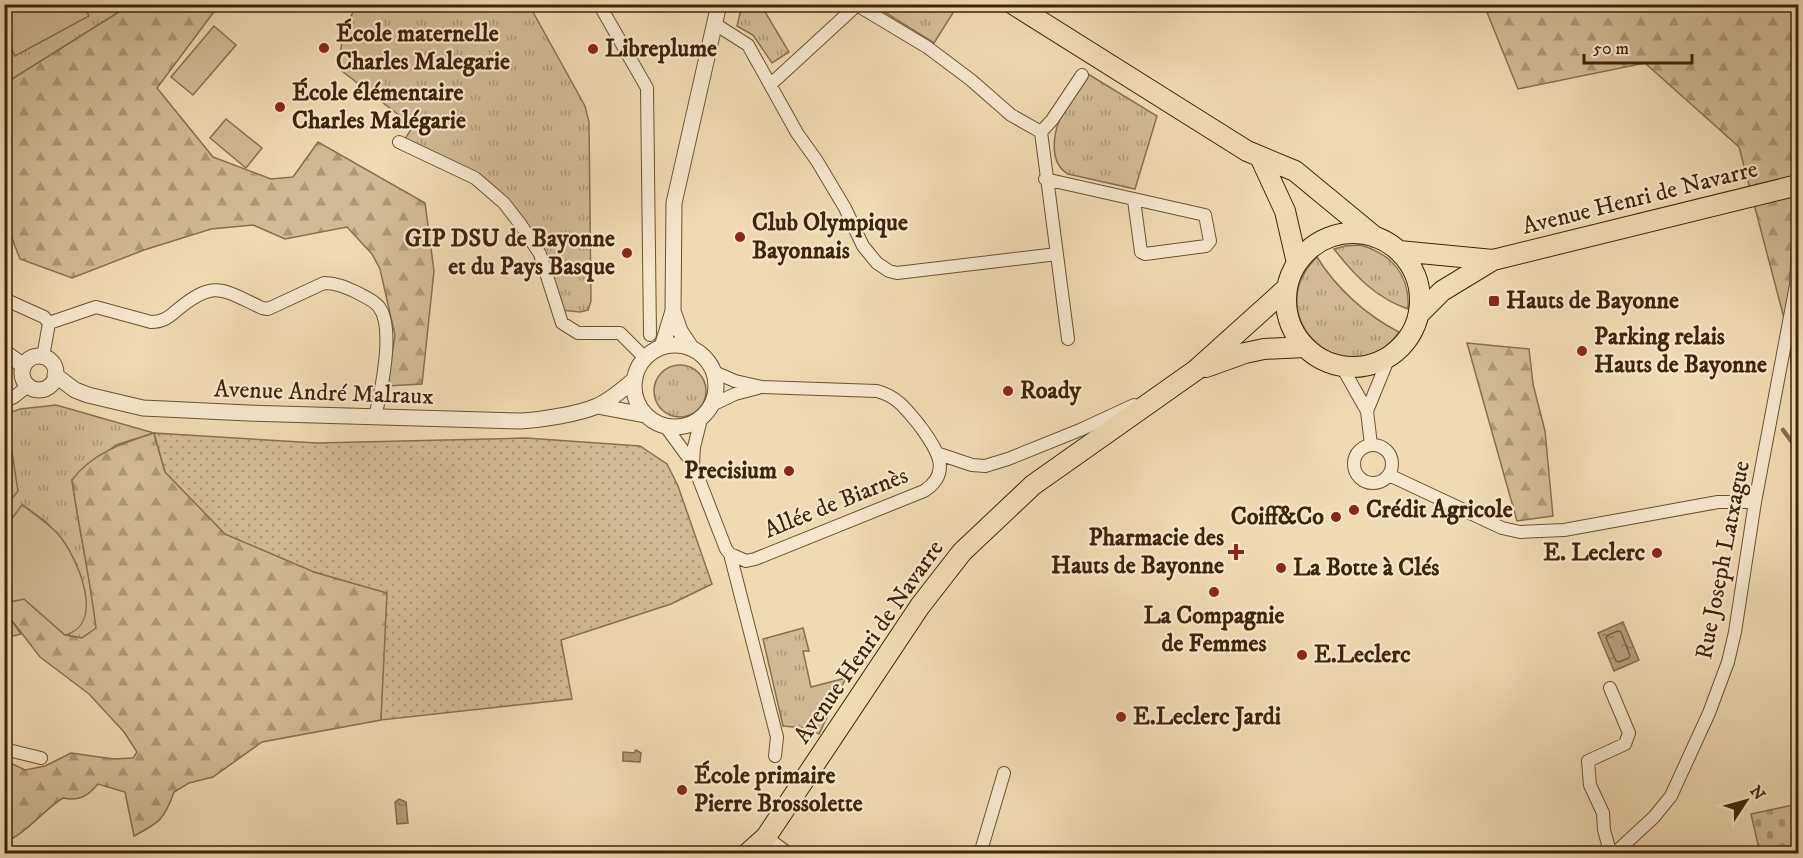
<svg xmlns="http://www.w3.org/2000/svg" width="1803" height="858" font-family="'IM FELL DW Pica',serif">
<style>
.grass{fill:url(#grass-tufts);stroke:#88704e;stroke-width:1.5}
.forest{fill:url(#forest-firs);stroke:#88704e;stroke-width:1.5}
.cemetery{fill:url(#cemetery-stones);stroke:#88704e;stroke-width:1.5}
.garden{fill:url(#garden-dots);stroke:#88704e;stroke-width:1.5}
.pitch{fill:#d2bb94;stroke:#88704e;stroke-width:1.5}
.water{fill:url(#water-ripples);stroke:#846c4b;stroke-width:1.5}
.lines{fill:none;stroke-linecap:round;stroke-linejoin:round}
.shore{stroke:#786040;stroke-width:1.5}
.stream{stroke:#846c4b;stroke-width:4.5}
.minor-casing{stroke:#6a5232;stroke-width:14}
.tertiary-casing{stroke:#6a5232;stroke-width:17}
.primary-casing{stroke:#3e2408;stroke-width:22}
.minor{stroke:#f5e7cc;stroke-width:12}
.tertiary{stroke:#f5e7cc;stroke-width:15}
.primary{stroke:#f0dab1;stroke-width:20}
.poi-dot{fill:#8f2418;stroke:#f5e7cc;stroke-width:2}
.labels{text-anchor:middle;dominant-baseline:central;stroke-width:4.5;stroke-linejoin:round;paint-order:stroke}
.poi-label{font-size:24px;font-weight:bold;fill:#3e2408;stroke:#f5e7cc;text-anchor:start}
.street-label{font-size:24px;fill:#3e2408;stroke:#f5e7cc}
</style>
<defs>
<pattern id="grass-tufts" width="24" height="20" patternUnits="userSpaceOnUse" patternTransform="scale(1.5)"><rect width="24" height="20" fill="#d2bb94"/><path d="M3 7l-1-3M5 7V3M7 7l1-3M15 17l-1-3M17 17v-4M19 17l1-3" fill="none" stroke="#ac9877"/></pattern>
<pattern id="forest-firs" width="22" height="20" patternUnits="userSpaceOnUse" patternTransform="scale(1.5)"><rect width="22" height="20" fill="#d2bb94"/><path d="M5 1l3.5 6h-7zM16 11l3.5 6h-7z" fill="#ac9877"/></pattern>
<pattern id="cemetery-stones" width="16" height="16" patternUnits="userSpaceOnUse" patternTransform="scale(1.5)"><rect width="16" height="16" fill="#d2bb94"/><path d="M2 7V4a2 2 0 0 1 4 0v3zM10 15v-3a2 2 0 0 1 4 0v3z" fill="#ac9877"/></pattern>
<pattern id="garden-dots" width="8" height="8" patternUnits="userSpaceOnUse" patternTransform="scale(1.5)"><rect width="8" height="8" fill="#d2bb94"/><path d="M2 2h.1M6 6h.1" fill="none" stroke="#ac9877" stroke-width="1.8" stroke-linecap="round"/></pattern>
<pattern id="water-ripples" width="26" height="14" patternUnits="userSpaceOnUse" patternTransform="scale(1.5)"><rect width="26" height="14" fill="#b39c78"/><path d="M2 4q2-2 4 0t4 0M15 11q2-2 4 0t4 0" fill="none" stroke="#937f60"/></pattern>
</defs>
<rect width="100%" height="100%" fill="#f0dab1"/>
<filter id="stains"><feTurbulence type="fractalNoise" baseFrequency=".00333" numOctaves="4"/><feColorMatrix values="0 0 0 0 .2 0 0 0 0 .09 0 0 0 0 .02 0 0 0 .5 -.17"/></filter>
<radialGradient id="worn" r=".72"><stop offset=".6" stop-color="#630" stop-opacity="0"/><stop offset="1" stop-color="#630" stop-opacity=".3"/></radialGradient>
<!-- grass -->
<path class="grass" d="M5,5H130L5,84Z
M357,5H529L585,106L589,122L591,301L588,310L580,312L561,310L541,252L507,202L405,139L413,126L338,68L344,29Z
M742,5H761L789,52L772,63L753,35L737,26Z
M876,5H958L934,43L878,8Z
M1088,74L1157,116L1135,189L1068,174C1049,163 1053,136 1060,118C1066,103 1079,88 1088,74Z
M1360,245C1392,254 1410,275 1408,309C1376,298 1355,276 1334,249L1345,246Z
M1317,257C1336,288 1367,316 1399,332C1351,401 1255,318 1317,257Z
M654 391a26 26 0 1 1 52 0a26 26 0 1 1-52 0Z
M56,405L154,433L116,445L72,480C79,529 90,578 97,628L82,638L65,635L70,634L77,565L59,536L47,523L23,505L5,528V414L20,409Z
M8,602L7,614L21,634L5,638L4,603Z
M803,628L809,651H803L811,687L846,678L819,734L805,728L783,726L763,639Z"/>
<!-- forest -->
<path class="forest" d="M130,5H219L157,88L213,157L271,179L293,177L318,142L425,203L434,271L422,384L387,386L395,335L380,269L372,254L347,227L285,239L253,225L211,229L144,250L72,278L20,259L5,220L4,84Z
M1484,5H1798V454L1789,337L1739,147L1645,63L1518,89Z
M1467,343L1529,349L1533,384L1545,431L1553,516L1517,521Z
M154,433L165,472L314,572L388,593L381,720L262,742L213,777L189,783L174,792C164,820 160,822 134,836L125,792L98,784C87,797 79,801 63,798C42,811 27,833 5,842L4,760L25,770L45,766L71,753L114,759L133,758L137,752L124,732L89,694L40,657L7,614L8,602L24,599L65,635L82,638L96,628C90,578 79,529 72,480C92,453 123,443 154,433Z"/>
<!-- cemetery -->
<path class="cemetery" d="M1798,804V853H1760L1751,814Z"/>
<!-- garden -->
<path class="garden" d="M154,433L317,443L526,438L640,446L667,464L678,486L712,584L671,604L561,640L572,699L381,720L387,593L314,572L225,534L165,472Z"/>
<!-- pitch -->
<path class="pitch" d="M15,5H83L89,16L15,56L5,35V10Z
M214,26L236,45L193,95L171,77Z
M226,119L262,148L246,168L210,138Z
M5,426L10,440L18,491L5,507Z
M22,505C35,514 48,523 59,535C77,557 107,624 65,635L24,599L5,603V528Z"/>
<!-- water -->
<path class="water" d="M1623,622L1639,660L1614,671L1598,633Z
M636,750L641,753L640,762L623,761V752L634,753Z
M399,799L406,802L408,823L397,824L395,802Z"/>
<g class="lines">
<!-- shore -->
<path class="shore" d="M1618,631L1621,632L1630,656L1629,658L1619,662L1616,661L1606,638L1608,635Z"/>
<!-- stream -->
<path class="stream" d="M1783,430L1798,450"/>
<!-- minor casing -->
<g class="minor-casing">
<path id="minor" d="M599,4L647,88L650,335
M857,5L927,47L971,80L1011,115L1041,132L1068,339
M715,24L748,45L797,133L817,161L845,208L863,246L877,263L889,271L897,273L1057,254
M771,84L858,4
M1041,132L1052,120L1082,75
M399,142L475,178L504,203L521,225L540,254L562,323L578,333H620L645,358
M1045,179L1205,215L1210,241L1206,246L1145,254L1141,252L1134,200
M4,299L44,317L49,323L43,357
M49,323L96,307L151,322C162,322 168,318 176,311C214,279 222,289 262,308L268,309L324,283C336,283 345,287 356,292C363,296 374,300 379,307C395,328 381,392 375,417
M1342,367L1367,411L1371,445
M714,372L735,381L762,387L877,391C897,396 907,410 920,426C935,447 954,472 924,491L755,559L746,561L730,554
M4,402L14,397L28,386
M712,405L735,394L758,388
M1367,411L1389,357
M666,427L693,464L726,549L730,554L777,737L775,756
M1354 464a19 19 0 1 1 38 0a19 19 0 1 1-38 0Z
M939,454L972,465L985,466L1008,459L1080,430L1134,405
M693,464L694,447L701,419
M1389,475L1502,528L1520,532L1564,530L1718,502H1755
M1610,688L1629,733L1625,744L1588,761L1590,785L1603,813L1604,830L1609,848L1613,854
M4,749L41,758
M766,837L789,854
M980,854L1004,773
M1614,854L1654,817L1671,796L1709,713L1728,662L1735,632L1755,502L1796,285L1798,243"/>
</g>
<!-- tertiary casing -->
<g class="tertiary-casing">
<path id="tertiary" d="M673,311L680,331L692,349
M634 386a41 41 0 1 1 82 0a41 41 0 1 1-82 0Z
M662,347L673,311L674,203L719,4
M4,352L24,366
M22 373a17 17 0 1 1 34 0a17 17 0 1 1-34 0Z
M55,375L75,390L88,395L143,408L248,413L520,421C540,420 579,414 597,406C611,400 623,389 635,379
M597,406L645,415"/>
</g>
<!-- primary casing -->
<g class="primary-casing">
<path id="primary" d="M1013,4L1247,151L1295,171L1375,237
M1260,157L1285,211L1297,263
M1286 300a67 67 0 1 1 134 0a67 67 0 1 1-134 0Z
M1399,251L1493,260
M1419,314L1442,291L1493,260L1798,185
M1206,367L1245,353L1264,349L1305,347
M747,854L766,837L920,606L962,552L1033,485L1196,370L1287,288"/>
</g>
<!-- minor -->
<use href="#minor" class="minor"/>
<!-- tertiary -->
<use href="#tertiary" class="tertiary"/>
<!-- primary -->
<use href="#primary" class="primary"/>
</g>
<!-- markers -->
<g class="poi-dot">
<circle cx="324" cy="48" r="6"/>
<circle cx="593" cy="49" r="6"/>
<circle cx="280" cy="107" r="6"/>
<circle cx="740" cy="237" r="6"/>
<circle cx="627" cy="253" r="6"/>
<rect x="1488" y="295" width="12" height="12" rx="3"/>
<circle cx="1582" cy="351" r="6"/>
<circle cx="1008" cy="391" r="6"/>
<circle cx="789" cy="471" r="6"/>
<circle cx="1354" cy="510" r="6"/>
<circle cx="1336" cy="517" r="6"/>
<path d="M1233 543h6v6h6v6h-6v6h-6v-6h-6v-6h6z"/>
<circle cx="1657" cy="553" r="6"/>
<circle cx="1281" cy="568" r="6"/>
<circle cx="1214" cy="592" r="6"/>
<circle cx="1302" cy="655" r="6"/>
<circle cx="1121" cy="717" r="6"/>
<circle cx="682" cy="790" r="6"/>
</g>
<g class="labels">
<!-- poi labels -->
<g class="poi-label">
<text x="336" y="34">École maternelle<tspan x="336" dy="28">Charles Malegarie</tspan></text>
<text x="605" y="49">Libreplume</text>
<text x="292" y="93">École élémentaire<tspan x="292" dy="28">Charles Malégarie</tspan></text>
<text x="752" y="223">Club Olympique<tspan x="752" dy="28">Bayonnais</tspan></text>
<text x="615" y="239" text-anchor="end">GIP DSU de Bayonne<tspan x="615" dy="28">et du Pays Basque</tspan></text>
<text x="1506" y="301">Hauts de Bayonne</text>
<text x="1594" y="337">Parking relais<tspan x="1594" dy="28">Hauts de Bayonne</tspan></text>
<text x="1020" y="391">Roady</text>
<text x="777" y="471" text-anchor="end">Precisium</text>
<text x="1366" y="510">Crédit Agricole</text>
<text x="1324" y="517" text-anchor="end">Coiff&amp;Co</text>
<text x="1224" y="538" text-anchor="end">Pharmacie des<tspan x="1224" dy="28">Hauts de Bayonne</tspan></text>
<text x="1645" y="553" text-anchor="end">E. Leclerc</text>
<text x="1293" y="568">La Botte à Clés</text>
<text x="1214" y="616" text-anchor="middle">La Compagnie<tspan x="1214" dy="28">de Femmes</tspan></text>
<text x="1314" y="655">E.Leclerc</text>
<text x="1133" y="717">E.Leclerc Jardi</text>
<text x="694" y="776">École primaire<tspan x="694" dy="28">Pierre Brossolette</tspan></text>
</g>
<!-- street labels -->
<g class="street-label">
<text transform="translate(1640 198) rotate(-14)">Avenue Henri de Navarre</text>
<text transform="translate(324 393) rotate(2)">Avenue André Malraux</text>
<text transform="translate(836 503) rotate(-22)">Allée de Biarnès</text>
<text transform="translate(1723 560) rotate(-79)">Rue Joseph Latxague</text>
<text transform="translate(869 642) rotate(-55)">Avenue Henri de Navarre</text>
</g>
</g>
<!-- margin -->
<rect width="1803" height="858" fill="none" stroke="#f0dab1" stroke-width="24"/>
<rect x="6" y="6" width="1791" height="846" fill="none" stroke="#3e2408" stroke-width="3"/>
<rect x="12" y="12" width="1779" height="834" fill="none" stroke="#3e2408" stroke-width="1.5"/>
<!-- north arrow -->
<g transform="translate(1746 801) rotate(54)" stroke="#f5e7cc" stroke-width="4.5" paint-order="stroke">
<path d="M0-4.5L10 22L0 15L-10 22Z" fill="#3e2408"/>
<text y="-9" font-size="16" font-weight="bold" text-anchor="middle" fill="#3e2408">N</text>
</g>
<!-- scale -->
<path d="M1584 54v9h108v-9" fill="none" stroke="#3e2408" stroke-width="3"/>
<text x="1593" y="54" font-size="18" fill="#3e2408" stroke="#f5e7cc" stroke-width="4.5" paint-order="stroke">50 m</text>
<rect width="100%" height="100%" filter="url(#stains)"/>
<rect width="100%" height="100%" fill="url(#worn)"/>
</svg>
